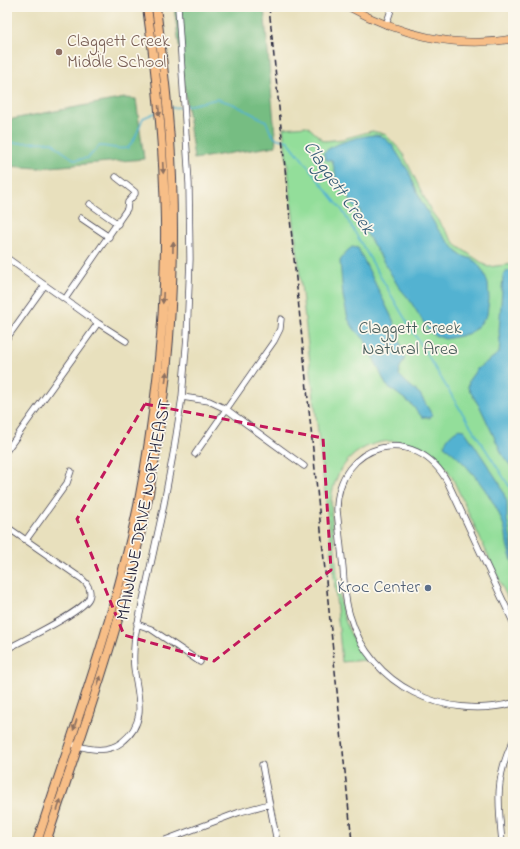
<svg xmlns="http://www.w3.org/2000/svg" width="520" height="849" font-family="'Indie Flower',sans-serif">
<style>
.green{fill:#93de9a;stroke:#5a806a}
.forest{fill:#76bd82;stroke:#4c705e}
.water{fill:#52b2d1;stroke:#3a6a86}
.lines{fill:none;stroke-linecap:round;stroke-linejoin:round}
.stream{stroke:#52b2d1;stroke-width:1.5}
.minor-casing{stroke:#403e4e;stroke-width:7}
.major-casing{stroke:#403e4e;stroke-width:8}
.highway-casing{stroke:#403e4e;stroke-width:10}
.minor{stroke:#fff;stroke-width:5.5}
.major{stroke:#f7be87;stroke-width:7}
.highway{stroke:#f7be87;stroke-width:8}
.rail{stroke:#22223b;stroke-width:1.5;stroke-dasharray:6 3;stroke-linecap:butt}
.oneway{fill:#8c7061}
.marked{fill:none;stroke:#c2185b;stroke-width:3;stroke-dasharray:8 5;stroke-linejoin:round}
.education-dot{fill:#8d6e63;stroke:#fbf7ec;stroke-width:1.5}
.service-dot{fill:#5c6f8a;stroke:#fbf7ec;stroke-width:1.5}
.labels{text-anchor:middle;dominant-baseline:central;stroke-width:3.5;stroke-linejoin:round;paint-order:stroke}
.education-label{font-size:18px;fill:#785e54;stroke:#fbf7ec;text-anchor:start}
.park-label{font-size:18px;fill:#445a58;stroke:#fbf7ec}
.street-label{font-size:18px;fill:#22223b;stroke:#fbf7ec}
.service-label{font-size:18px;fill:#4e5e75;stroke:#fbf7ec;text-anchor:end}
.water-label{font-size:19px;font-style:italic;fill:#355c77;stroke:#fbf7ec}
</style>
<rect width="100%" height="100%" fill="#fbf7ec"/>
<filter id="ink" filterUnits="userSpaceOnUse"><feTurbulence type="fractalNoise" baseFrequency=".025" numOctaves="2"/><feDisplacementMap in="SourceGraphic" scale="8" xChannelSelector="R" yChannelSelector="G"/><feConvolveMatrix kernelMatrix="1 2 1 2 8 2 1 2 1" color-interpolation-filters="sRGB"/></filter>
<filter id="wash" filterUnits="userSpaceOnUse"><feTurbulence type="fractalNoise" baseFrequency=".012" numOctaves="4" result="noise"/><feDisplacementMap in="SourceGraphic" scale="16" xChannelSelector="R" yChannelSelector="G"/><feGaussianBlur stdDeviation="0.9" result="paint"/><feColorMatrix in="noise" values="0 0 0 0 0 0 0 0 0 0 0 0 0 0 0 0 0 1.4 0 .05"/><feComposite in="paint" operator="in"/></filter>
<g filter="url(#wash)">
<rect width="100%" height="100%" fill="#e8e0bd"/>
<!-- green -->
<path class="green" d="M307,126L324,141L342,139L372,131L385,134L402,152L431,211L456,245L488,267L513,264V610L452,477C425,429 355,428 335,482C333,489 331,496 331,503C331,519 334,535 335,551C337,573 338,596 344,617C349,633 357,647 366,660L342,662L331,545L283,128Z"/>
<!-- forest -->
<path class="forest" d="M174,7H264L276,146L194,159Z
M125,98L136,99L144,159L38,168L7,166V120Z"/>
<!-- water -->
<path class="water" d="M377,135L383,137L392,145L409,172L421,201L439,231L460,255L472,259L478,264L484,273L488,284L489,299L487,315L480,324L470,333L460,336L445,339L434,335L429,331L409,299L398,286L391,274L362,226C360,220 361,216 360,210L354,207C350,195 340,191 333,179L336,176L332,160H326L323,153C334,143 362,135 377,135Z
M352,247L358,248L393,320L405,358L400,368L399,375L407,383L420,394L432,415L430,418L422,417L411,404L386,385L365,340L354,329L348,319L343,296L340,261L346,252Z
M507,271H513V469L503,456L481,409L468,388L469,380L477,369L499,353L500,342L499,331L503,276Z
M459,429L464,430L471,440L500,484L507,502V519L511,541L513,563C511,558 509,553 508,548C506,542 507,536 505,530C498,502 467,462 444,446C447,438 451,433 459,429Z"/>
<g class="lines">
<!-- stream -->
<path class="stream" d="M186,106L217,99L233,104L266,121L270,131L275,138L288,141L342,210L401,312L463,414L513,492
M170,108L182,107
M7,143L52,142L62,151L75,160L88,158L99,146C109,146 117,150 128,148L135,138L143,118L157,112"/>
</g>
</g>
<g filter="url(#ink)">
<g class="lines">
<!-- minor casing -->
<g class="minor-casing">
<path id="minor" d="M386,25L392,7
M90,204L118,224
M81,218L109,237
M7,258L98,323L126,341
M65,299L127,209L128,202L135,194V192L116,177
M7,338L45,285
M182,397L209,401L226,409L304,466
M7,450L98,323
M195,454L274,341L280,329L281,319
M7,527L82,579C88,584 92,591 89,598C83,612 23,640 7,649
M26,540L67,483L71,471
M513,622L448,483C416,422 337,442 337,510C339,530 341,549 343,568C344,584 345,601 350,616C370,686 445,721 513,703
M137,624L151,629L200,662
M75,745C91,750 108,753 122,742C149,721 137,695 134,667C133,657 134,647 135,636L163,509L174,449L182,397L187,336L190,259L189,184L178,7
M262,765L277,842
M160,842L240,812L269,804
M502,842C498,803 495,777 513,741"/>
</g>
<!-- major casing -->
<g class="major-casing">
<path id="major" d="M349,7C399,35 456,49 513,39"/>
</g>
<!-- highway casing -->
<g class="highway-casing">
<path id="highway" d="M37,842C73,731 114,621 138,506C156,412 166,316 165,220C164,149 157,78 147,7
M46,842C84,727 126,612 149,493C168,389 176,283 172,178C170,120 163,64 156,7"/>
</g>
<!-- minor -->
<use href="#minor" class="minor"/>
<!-- major -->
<use href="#major" class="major"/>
<!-- highway -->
<use href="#highway" class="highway"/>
<!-- rail -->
<path class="rail" d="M269,7L352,842"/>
</g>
<!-- one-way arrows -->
<defs><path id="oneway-solid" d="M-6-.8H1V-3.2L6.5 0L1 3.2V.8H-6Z"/></defs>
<g class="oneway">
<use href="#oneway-solid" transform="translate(159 111) rotate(85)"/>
<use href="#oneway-solid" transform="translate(163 168) rotate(87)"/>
<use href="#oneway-solid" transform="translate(173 247) rotate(-89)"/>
<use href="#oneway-solid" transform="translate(163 298) rotate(92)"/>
<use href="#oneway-solid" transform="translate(166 377) rotate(-84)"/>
<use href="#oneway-solid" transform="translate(99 681) rotate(-72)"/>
<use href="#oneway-solid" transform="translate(75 725) rotate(108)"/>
<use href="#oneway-solid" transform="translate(59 805) rotate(-72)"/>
</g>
</g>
<!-- marked area -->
<path class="marked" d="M145,404L323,438L331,570L214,661L124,635L77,519Z"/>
<!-- markers -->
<circle class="education-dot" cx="59" cy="52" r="4"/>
<circle class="service-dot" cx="428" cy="588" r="4"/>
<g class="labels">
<!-- education labels -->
<g class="education-label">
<text x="67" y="42">Claggett Creek<tspan x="67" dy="21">Middle School</tspan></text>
</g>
<!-- park labels -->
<g class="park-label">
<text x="410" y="329">Claggett Creek<tspan x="410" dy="21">Natural Area</tspan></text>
</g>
<!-- street labels -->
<g class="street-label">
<text transform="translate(145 510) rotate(-79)">MAINLINE DRIVE NORTHEAST</text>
</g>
<!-- service labels -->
<g class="service-label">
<text x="420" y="588">Kroc Center</text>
</g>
<!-- water labels -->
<g class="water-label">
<text transform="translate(338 188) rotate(55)">Claggett Creek</text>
</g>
</g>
<!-- margin -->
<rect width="520" height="849" fill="none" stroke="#fbf7ec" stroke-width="24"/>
</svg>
